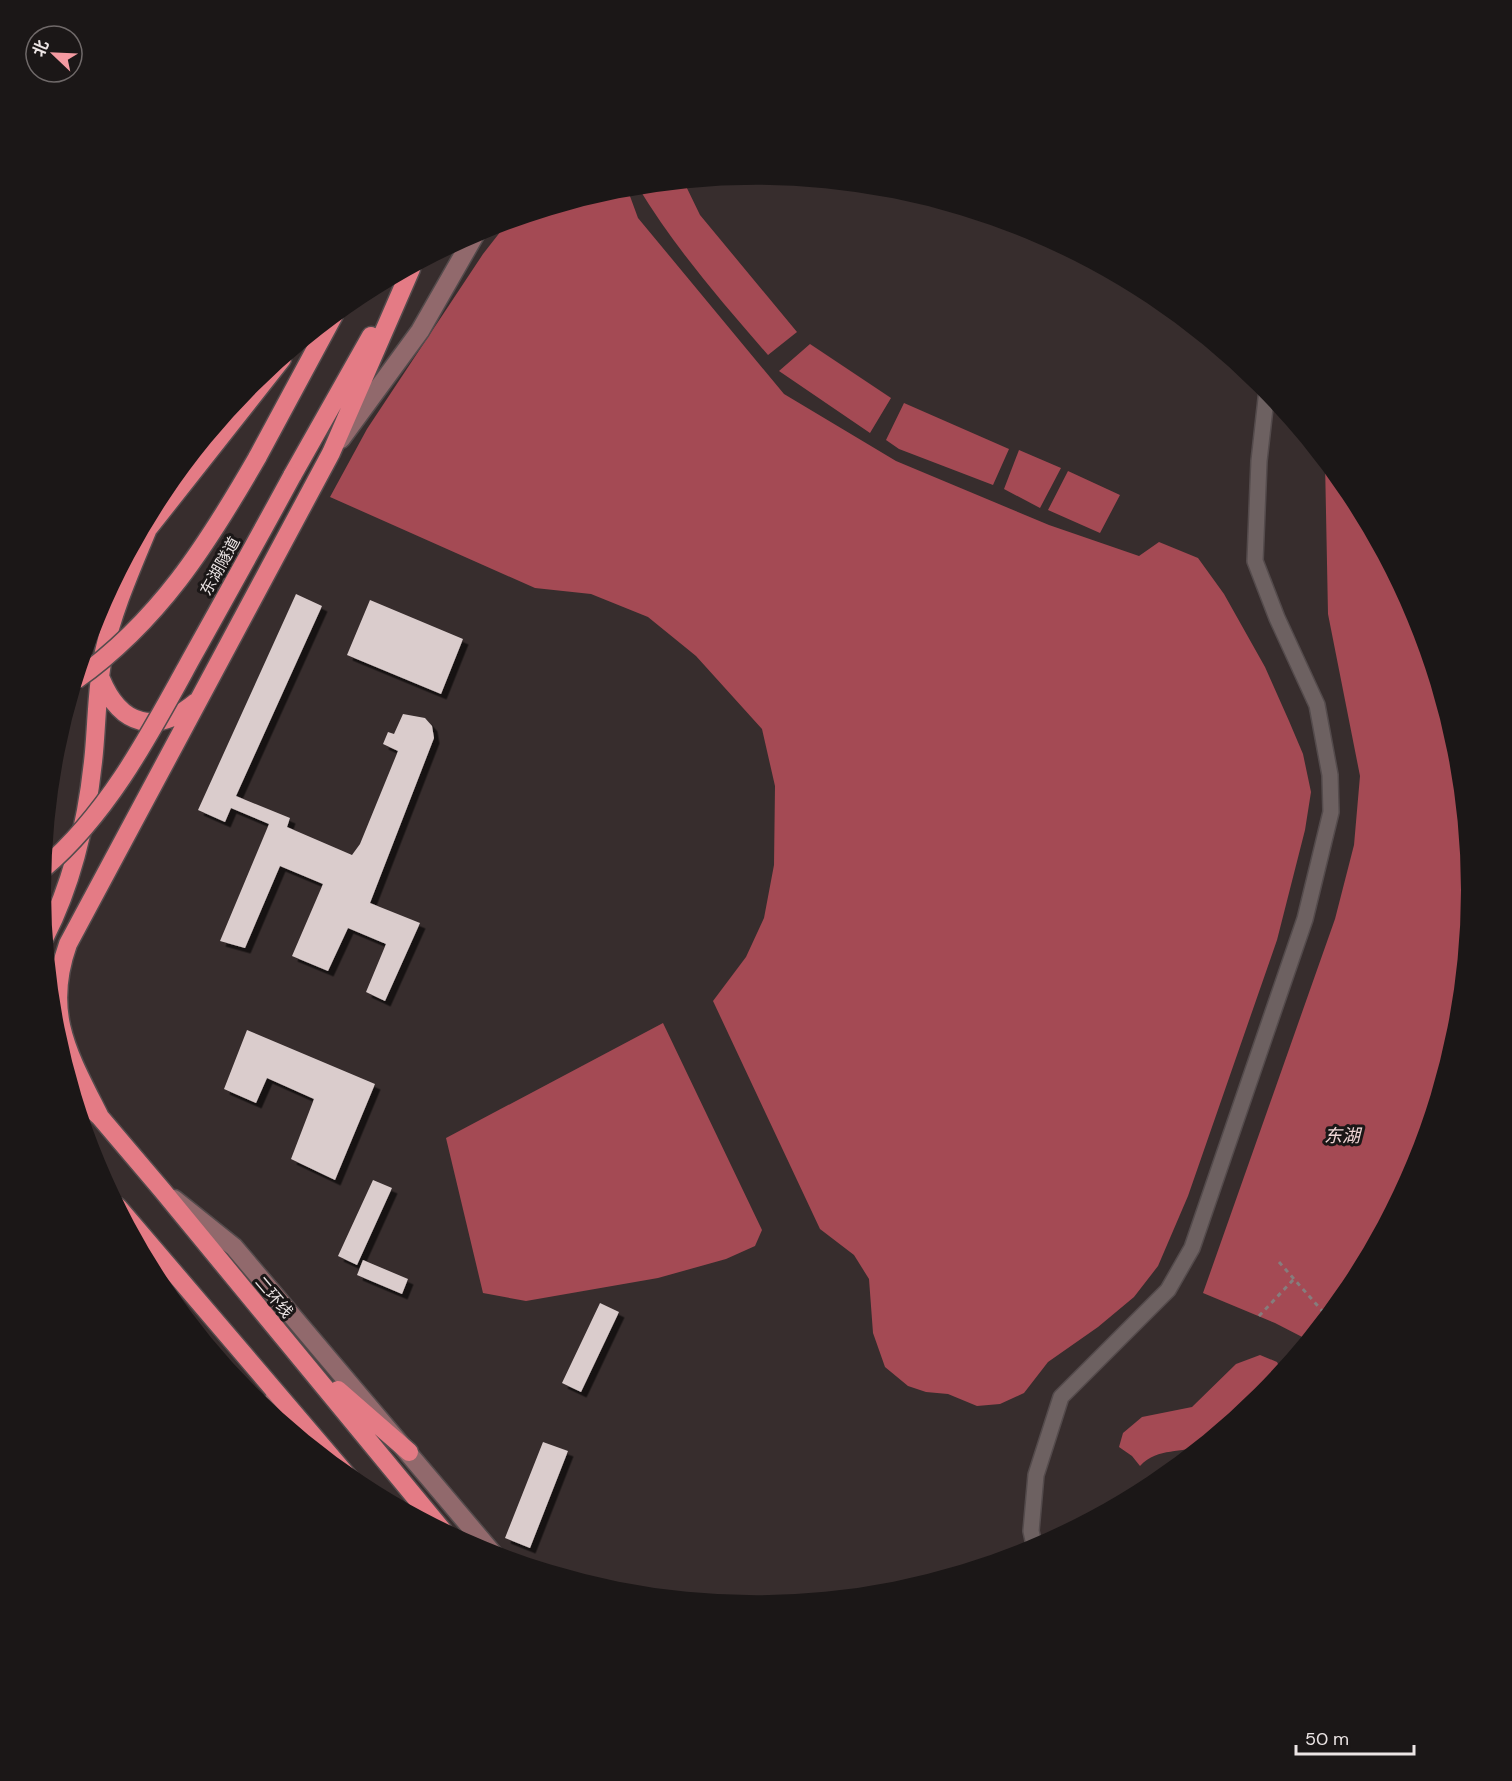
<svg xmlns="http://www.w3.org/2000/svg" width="1512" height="1781" font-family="'DM Sans','Noto Sans SC',sans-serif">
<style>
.water{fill:#a44a54}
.building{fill:#dacccc;filter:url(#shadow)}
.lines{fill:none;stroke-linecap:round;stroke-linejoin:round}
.street-casing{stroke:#544b4c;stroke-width:18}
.secondary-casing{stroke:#544b4c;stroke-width:21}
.highway-casing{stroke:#544b4c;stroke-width:21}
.path{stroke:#867d7d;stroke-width:3;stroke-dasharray:4.5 4.5;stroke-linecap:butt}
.street{stroke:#6d6161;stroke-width:15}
.secondary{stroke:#91696c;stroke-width:18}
.highway{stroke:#e47b85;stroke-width:18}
.highway-bridge-casing{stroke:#544b4c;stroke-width:21;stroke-linecap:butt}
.highway-bridge{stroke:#e47b85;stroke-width:18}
.labels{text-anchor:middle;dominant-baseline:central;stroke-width:6;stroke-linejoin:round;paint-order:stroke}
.street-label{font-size:16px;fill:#ece5e5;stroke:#1b1717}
.water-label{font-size:18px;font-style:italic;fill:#efd5d5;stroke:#1b1717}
</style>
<defs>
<filter id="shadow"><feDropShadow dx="5.5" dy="5.5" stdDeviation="0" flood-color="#0009"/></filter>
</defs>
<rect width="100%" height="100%" fill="#372d2d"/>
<!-- water -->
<path class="water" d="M684,182L700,215L797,332L768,355C721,301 675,248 638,187Z
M627,188L638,218L784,394L896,461L1049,525L1139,556L1159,542L1198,558L1224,594L1265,667L1289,721L1303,754L1311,792L1305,830L1277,940L1188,1196L1158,1266L1134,1297L1098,1327L1048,1362L1024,1393L1000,1404L977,1406L948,1394L926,1392L908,1386L885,1367L873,1333L869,1279L854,1255L820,1229L713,1001L746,957L764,918L774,865L775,786L762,729L696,656L648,617L591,594L535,588L330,497L367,429L483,254L508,222Z
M810,344L891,398L870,433L779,371Z
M904,403L1009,449L993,485L899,449L886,440Z
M1019,450L1061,468L1040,508L1004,489Z
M1325,461L1351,493L1417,617L1458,751L1471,890L1458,1030L1417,1165L1351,1288L1308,1340L1275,1323L1203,1293L1335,919L1354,845L1360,776L1328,614Z
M1068,471L1120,495L1100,533L1048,510Z
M663,1023L762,1230L755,1246L726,1259L658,1278L526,1301L483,1293L446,1138Z
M1260,1355L1277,1362L1282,1372C1263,1395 1230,1430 1203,1444C1181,1455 1159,1446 1140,1466L1132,1456L1119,1447L1123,1433L1142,1417L1192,1407L1236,1364Z"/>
<!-- building -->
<path class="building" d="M296,594L322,606L236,796L290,818L287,827L352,855L360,844L398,751L383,744L388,732L394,734L403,714L425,718L432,726L434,738L370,903L420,923L385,1001L366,992L386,944L348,928L328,971L292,956L323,884L280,866L245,948L220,941L269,824L231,808L225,822L198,810Z
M370,600L463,639L441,694L347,655Z
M247,1030L375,1084L335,1180L291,1159L314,1099L267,1078L256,1103L224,1089Z
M373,1180L392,1188L357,1265L338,1256Z
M363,1260L408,1279L402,1294L357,1275Z
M600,1303L619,1312L581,1392L562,1383Z
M543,1442L568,1451L530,1548L505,1538Z"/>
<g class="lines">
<!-- street casing -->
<g class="street-casing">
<path id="street" d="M1035,1549L1031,1531L1036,1475L1061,1397L1168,1290L1192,1248L1305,919L1331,812L1330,775L1317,705L1277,618L1255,561L1259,461L1267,390"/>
</g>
<!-- secondary casing -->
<g class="secondary-casing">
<path id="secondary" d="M341,439L420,331L476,233
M174,1199L234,1247L495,1556
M274,1399L298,1436"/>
</g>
<!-- highway casing -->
<g class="highway-casing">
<path id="highway" d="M257,458L334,315
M292,476L371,336
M140,539L282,359
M101,679C121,727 156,735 196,702
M45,937C74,880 88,816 94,752C97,719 97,684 104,652C113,610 131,570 147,531
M73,1092L100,1117L162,1190L443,1531
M100,1117C69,1055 43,1014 68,944L331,453L411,269
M118,1207L351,1480
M338,1390L409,1452"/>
</g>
<!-- path -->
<path class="path" d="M1279,1262L1324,1313
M1259,1316L1294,1279"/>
<!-- street -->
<use href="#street" class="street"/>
<!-- secondary -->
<use href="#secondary" class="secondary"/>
<!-- highway -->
<use href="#highway" class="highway"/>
<!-- highway-bridge casing -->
<g class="highway-bridge-casing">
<path id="highway-bridge" d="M76,680C159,621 207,545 257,458
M43,869C109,813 150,734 191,659C225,598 259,537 292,476"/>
</g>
<!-- highway-bridge -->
<use href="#highway-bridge" class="highway-bridge"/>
</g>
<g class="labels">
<!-- street labels -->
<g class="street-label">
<text transform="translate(220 566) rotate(-61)">东湖隧道</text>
<text transform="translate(274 1297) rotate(50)">二环线</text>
</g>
<!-- water labels -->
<g class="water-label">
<text x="1342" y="1136">东湖</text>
</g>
</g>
<!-- crop -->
<path d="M0 0H1512V1781H0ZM51 890a705 705 0 1 1 1410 0a705 705 0 1 1-1410 0Z" fill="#1b1717" fill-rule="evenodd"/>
<!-- north arrow -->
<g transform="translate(54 54) rotate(293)"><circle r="28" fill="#1b1717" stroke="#6f6969" stroke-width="1.5"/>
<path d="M0-4.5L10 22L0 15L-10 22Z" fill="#f49aa1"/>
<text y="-9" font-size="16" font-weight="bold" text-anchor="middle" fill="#ece5e5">北</text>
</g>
<!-- scale -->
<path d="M1296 1745v9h118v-9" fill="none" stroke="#ece5e5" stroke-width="3"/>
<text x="1305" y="1745" font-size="18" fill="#ece5e5" stroke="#1b1717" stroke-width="4.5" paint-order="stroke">50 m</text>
</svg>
